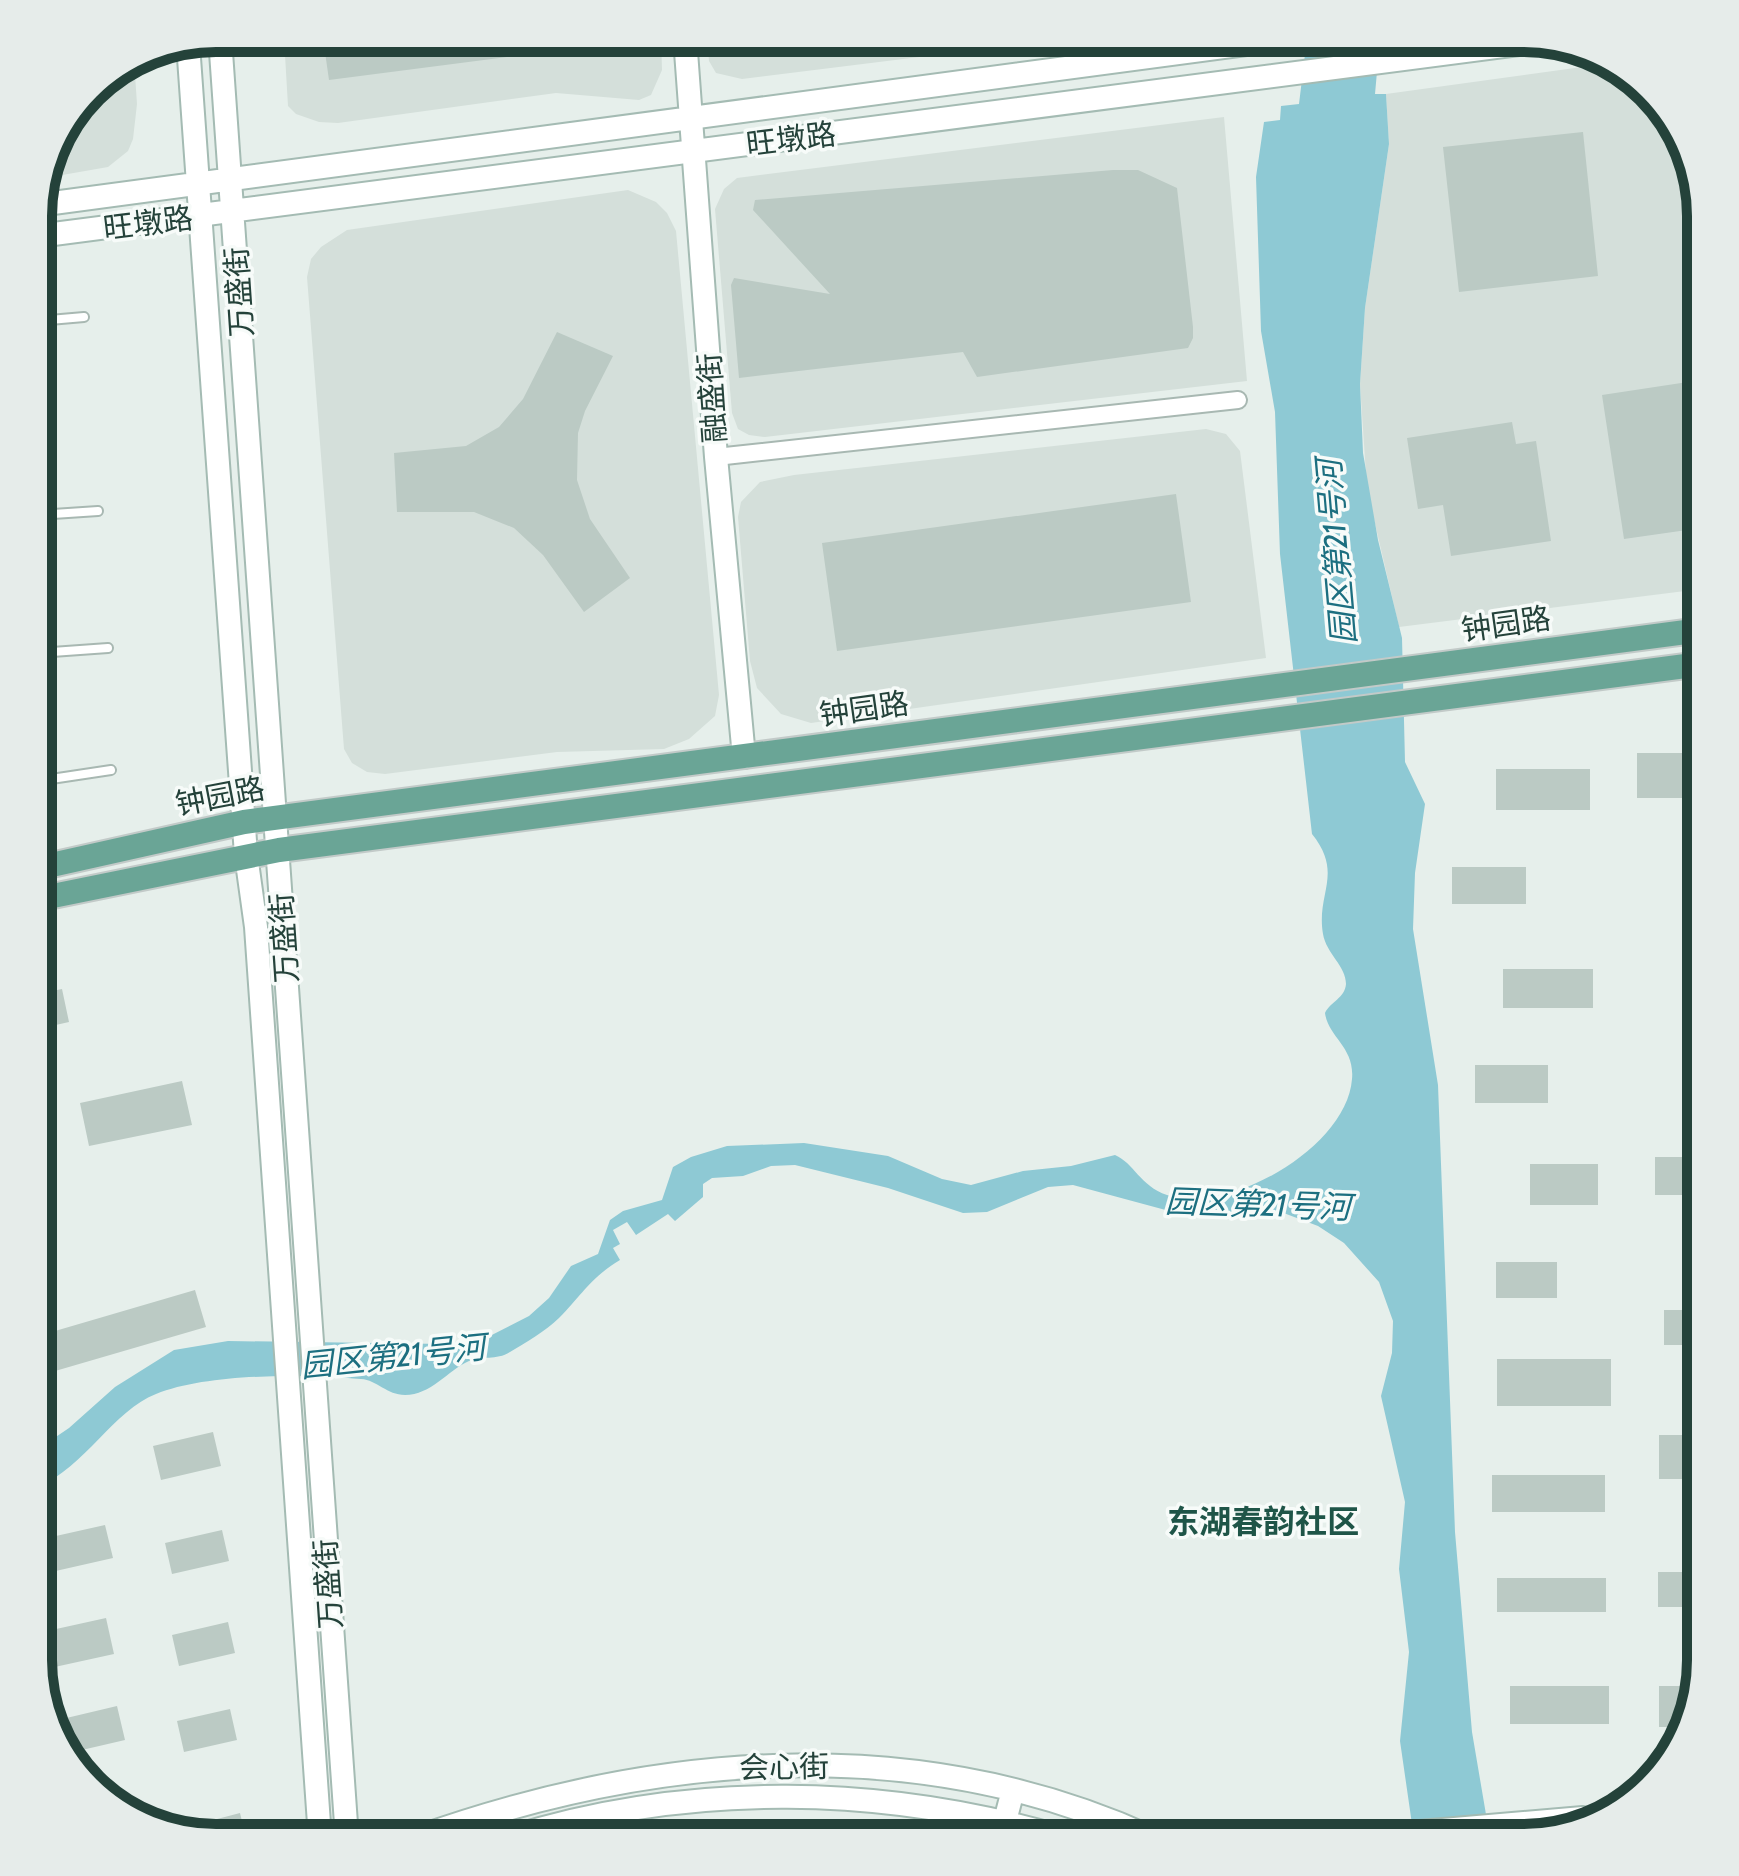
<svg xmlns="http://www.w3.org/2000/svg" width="1739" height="1876" font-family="Cabin,'Noto Sans SC',sans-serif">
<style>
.built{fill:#d4dfda}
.water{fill:#8ec9d4}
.building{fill:#bbcac4}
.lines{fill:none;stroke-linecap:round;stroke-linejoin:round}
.lane-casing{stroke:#a8b8b2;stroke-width:12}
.street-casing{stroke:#a8b8b2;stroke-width:20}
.secondary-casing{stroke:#a4bbb3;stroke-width:26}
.primary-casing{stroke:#c2cac8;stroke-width:28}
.lane{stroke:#fff;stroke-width:8}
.street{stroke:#fff;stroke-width:16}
.secondary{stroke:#fff;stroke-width:22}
.primary{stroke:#6aa596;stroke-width:24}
.labels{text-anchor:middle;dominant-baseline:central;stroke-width:7;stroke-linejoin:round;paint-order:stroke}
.street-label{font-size:30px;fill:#24423a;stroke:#f7fbf9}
.water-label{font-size:32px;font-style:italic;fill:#1c6f80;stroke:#f7fbf9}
.neighbourhood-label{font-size:32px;font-weight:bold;fill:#1f5548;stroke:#f7fbf9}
.rim{fill:none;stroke:#24423a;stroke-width:10}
</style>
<rect width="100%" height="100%" fill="#e6efeb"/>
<!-- built -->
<path class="built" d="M284,38H661L662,70L651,95L639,100L556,93L338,123L319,122L296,114L288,106Z
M707,38H1072L742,79L716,73L709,61Z
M134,60L137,104L133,139L128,151L108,167L45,178L57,137L98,82Z
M1611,63L1664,107L1701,215V589L1399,627L1367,489L1360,384L1365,308L1389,144L1386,94Z
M1224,117L1247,381L765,437L749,435L738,429L732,413L715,209L724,189L737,178Z
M628,190L656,202L667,213L676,231L719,695L715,716L689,739L664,749L557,752L385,774L367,772L352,763L344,749L307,277L311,259L321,247L347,230Z
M1206,429L1226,434L1240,451L1266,658L811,723L781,714L757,688L750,661L738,517L741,502L760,482L794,475Z"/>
<!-- water -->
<path class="water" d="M1307,38H1380L1375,94H1386L1389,144L1365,308L1360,384L1363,453L1378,540L1402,638L1405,762L1425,804L1415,873L1413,929L1438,1085L1455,1532L1472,1732L1490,1838H1414L1400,1741L1409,1652L1399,1569L1405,1502L1381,1396L1392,1353L1393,1321L1379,1282L1344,1243L1318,1226L1281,1212H1173L1073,1185L1048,1187L987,1212L963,1213L888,1188L795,1165L771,1166L743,1176L712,1178L703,1184V1197L675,1221L668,1214L636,1235L627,1222L613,1230L620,1244L613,1248L620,1260C589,1279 583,1294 559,1318C546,1331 525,1343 510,1352C496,1361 482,1355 469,1361C447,1371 431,1395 405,1395C387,1395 377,1380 361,1379C305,1374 208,1373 156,1394C113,1411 86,1466 38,1487V1449L69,1428L115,1387L174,1350L228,1341L445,1344L480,1341L529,1316L549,1298L571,1266L598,1254L610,1220L623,1211L662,1200L673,1167L691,1157L727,1146L804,1143L888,1156L942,1179L971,1185L1023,1171L1071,1166L1115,1155C1134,1163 1140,1186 1167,1195C1230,1215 1347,1147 1352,1079C1355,1047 1328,1037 1325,1013C1330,1002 1345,998 1346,984C1346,966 1326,953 1323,934C1316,893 1344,874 1312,834L1280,554L1275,412L1261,331L1256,177L1264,122L1280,120L1281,106L1299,104Z"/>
<!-- building -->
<path class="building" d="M323,38H528V40L505,43L507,57L329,80Z
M1583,132L1598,276L1459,292L1443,147Z
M1113,170H1138L1177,188L1193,327V338L1188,348L977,377L963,352L739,378L731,285L734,278L830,294L753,210L755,200Z
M1689,186L1701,215V245H1697Z
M557,332L613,356L585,411L578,433L577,480L590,519L630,578L584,612L543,555L514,528L474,512H397L394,453L466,446L499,427L523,399Z
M1701,380V528L1624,539L1602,395Z
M1512,422L1516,444L1536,441L1551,541L1451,556L1443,505L1418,509L1407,438Z
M1176,494L1191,602L837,651L822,543Z
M1637,753H1701V798H1637Z
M1496,769H1590V810H1496Z
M1452,867H1526V904H1452Z
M1503,969H1593V1008H1503Z
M62,989L69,1022L38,1029V994Z
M1475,1065H1548V1103H1475Z
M182,1081L192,1125L89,1146L80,1103Z
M1655,1157H1701V1195H1655Z
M1530,1164H1598V1205H1530Z
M1496,1262H1557V1298H1496Z
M195,1290L206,1327L38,1376V1336Z
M1664,1310H1701V1345H1664Z
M1497,1359H1611V1406H1497Z
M213,1432L221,1466L161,1480L153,1446Z
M1659,1435H1701V1479H1659Z
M1492,1475H1605V1512H1492Z
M105,1525L113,1558L38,1575V1540Z
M222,1530L229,1561L172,1574L165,1543Z
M1658,1572H1701V1607H1658Z
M1497,1578H1606V1612H1497Z
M106,1618L114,1654L41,1670L38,1633Z
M228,1622L235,1653L179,1666L172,1635Z
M1510,1686H1609V1724H1510Z
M1659,1686H1695L1686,1727H1659Z
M117,1706L125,1740L69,1753L58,1720Z
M230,1709L237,1740L184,1752L177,1721Z
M240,1813L246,1838H215L179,1829Z"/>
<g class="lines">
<!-- lane casing -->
<g class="lane-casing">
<path id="lane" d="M38,321L84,317
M38,515L98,511
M38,653L108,648
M38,781L111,770"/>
</g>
<!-- street casing -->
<g class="street-casing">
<path id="street" d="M716,457L1238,400"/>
</g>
<!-- secondary casing -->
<g class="secondary-casing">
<path id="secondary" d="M220,38L347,1838
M685,38L716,457L744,757
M188,44L246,855L256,927L320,1838
M38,205L1291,38
M38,236L1543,41
M416,1838C655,1753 915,1730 1152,1838
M509,1838C690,1781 884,1785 1064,1838
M994,1838L1005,1821L1013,1790
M1350,1838L1583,1818"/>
</g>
<!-- primary casing -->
<g class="primary-casing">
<path id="primary" d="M38,868L244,822L1701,630
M38,899L279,850L1701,664"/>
</g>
<!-- lane -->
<use href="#lane" class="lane"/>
<!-- street -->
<use href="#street" class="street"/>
<!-- secondary -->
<use href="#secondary" class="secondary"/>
<!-- primary -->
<use href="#primary" class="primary"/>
</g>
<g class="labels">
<!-- street labels -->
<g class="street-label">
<text transform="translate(791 139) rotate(-7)">旺墩路</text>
<text transform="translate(148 223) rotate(-7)">旺墩路</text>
<text transform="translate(239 292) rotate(-94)">万盛街</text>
<text transform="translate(712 398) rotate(-94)">融盛街</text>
<text transform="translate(1506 624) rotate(-8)">钟园路</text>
<text transform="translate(864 709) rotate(-8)">钟园路</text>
<text transform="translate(220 796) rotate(-11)">钟园路</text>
<text transform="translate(284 938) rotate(-94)">万盛街</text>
<text transform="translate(328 1584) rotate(-94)">万盛街</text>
<text transform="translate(784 1767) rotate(-1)">会心街</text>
</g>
<!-- water labels -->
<g class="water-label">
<text transform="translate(1336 552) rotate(-95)">园区第21号河</text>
<text transform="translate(1258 1204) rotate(2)">园区第21号河</text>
<text transform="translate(393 1356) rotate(-6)">园区第21号河</text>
</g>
<!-- neighbourhood labels -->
<g class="neighbourhood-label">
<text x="1263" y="1521">东湖春韵社区</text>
</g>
</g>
<!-- crop -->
<path d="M0 0H1739V1876H0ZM216 52H1523A164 164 0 0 1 1687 216V1660A164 164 0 0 1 1523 1824H216A164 164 0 0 1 52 1660V216A164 164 0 0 1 216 52Z" fill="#e6ecea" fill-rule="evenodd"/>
<path class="rim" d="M216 52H1523A164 164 0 0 1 1687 216V1660A164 164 0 0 1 1523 1824H216A164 164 0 0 1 52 1660V216A164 164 0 0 1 216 52Z"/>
</svg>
